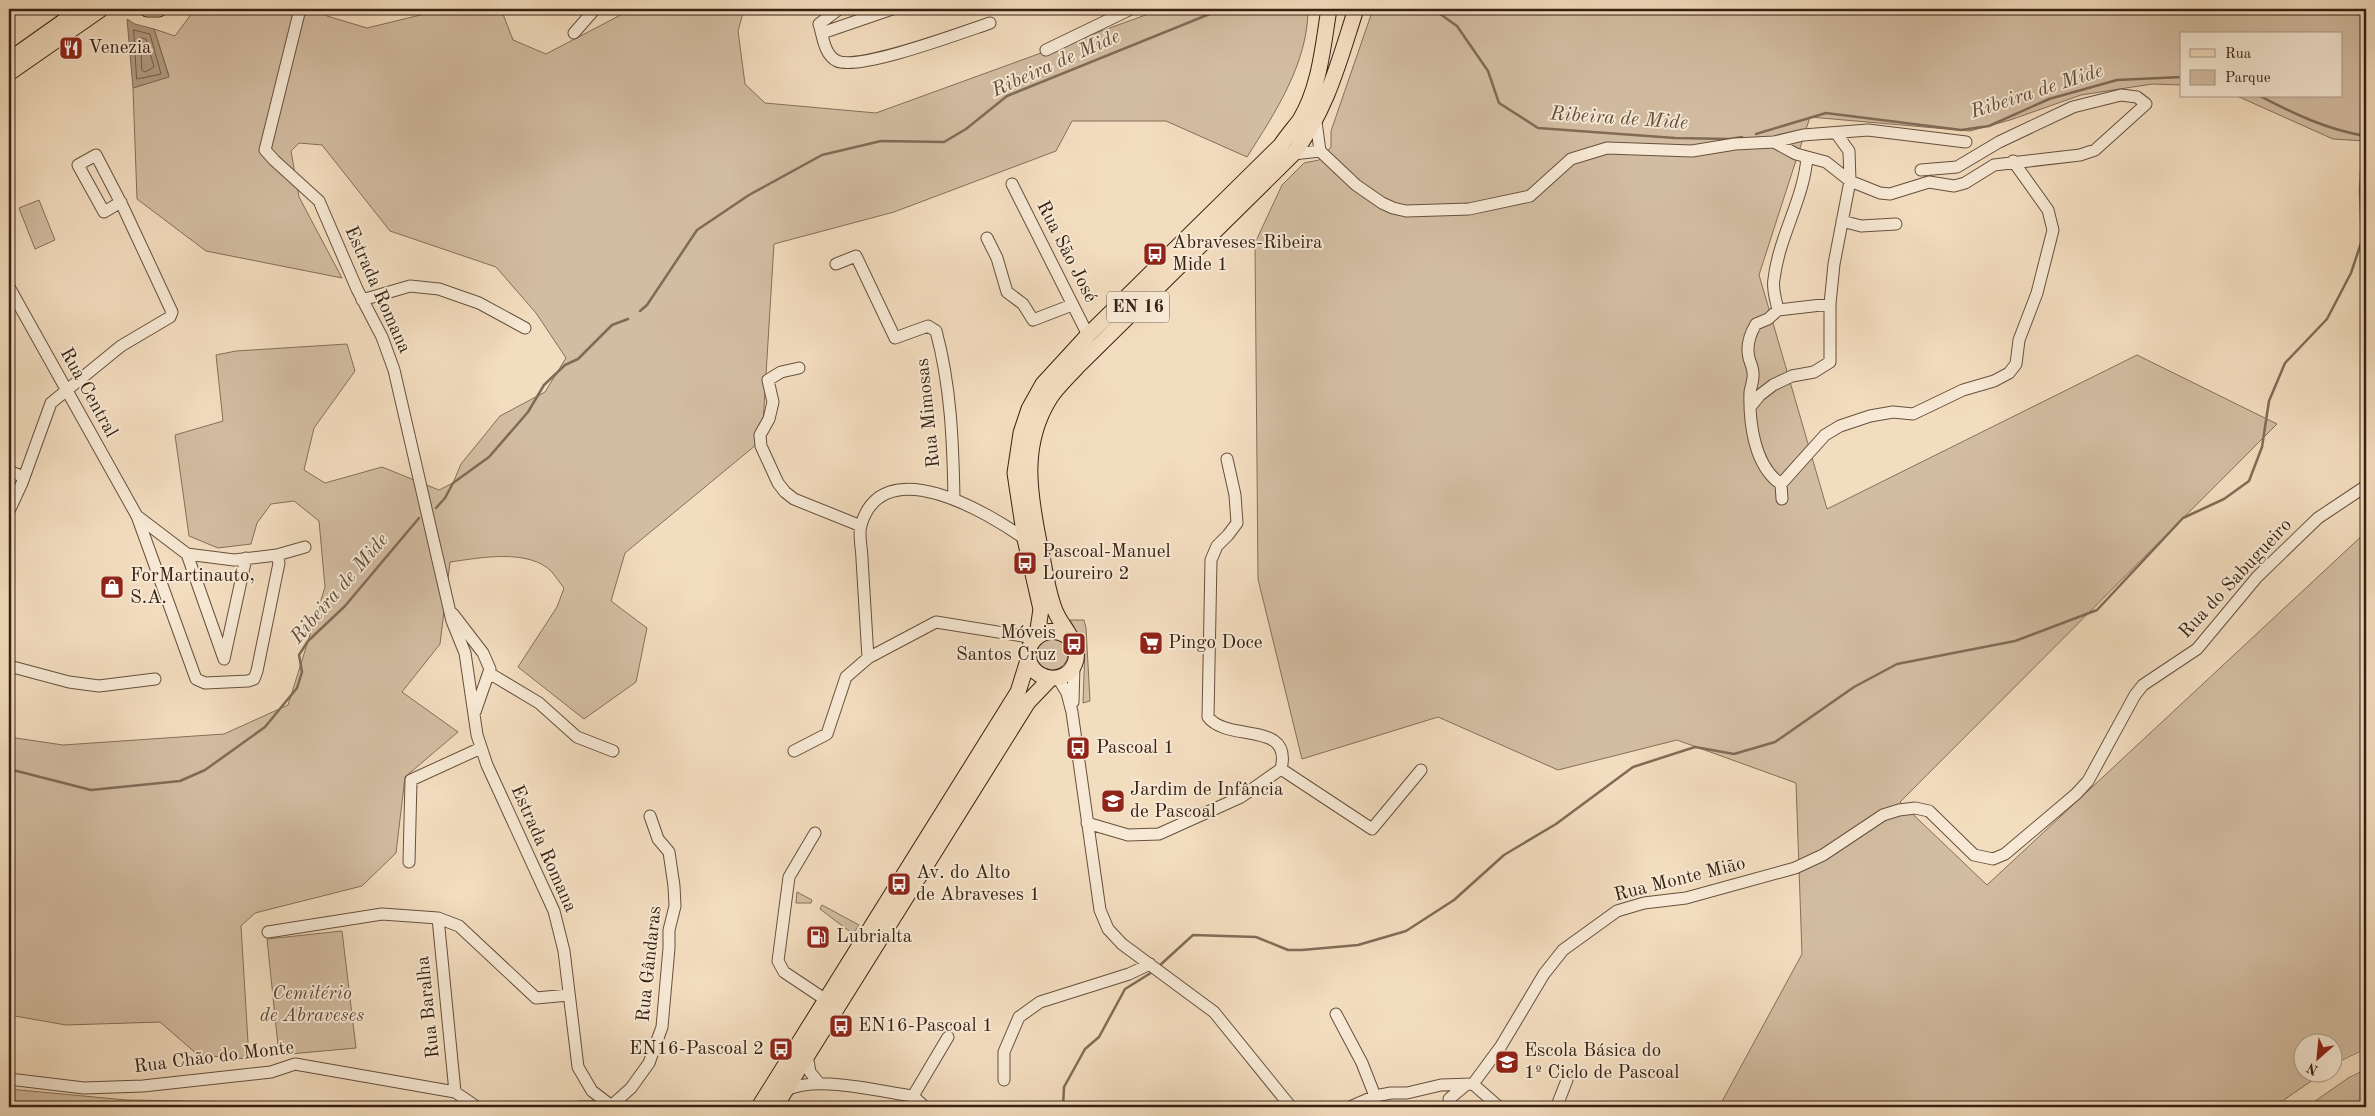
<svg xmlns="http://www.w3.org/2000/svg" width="2375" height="1116" font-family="'Old Standard TT',serif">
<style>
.green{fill:#d3bda2;stroke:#856f5a;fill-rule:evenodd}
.water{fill:#b39d84;stroke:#816b56}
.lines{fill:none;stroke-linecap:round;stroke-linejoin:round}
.shore{stroke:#755f4b;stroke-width:1}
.stream{stroke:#816b56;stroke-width:2.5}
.minor-casing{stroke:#66503d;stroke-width:13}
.major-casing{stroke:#372112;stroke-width:17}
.highway-casing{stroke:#372112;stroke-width:19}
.minor{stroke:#f7e9d5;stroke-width:11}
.major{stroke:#f3ddbf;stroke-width:15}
.highway{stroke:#f3ddbf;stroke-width:18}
.labels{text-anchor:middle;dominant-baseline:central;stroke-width:4;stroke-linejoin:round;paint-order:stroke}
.shield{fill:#f7e9d5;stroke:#715d4c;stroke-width:1}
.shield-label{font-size:18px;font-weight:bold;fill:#372112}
.poi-label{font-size:19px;fill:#372112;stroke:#f7e9d5;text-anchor:start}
.street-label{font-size:19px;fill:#372112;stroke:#f7e9d5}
.park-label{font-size:19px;font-style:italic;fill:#5e4836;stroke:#f7e9d5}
.water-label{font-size:20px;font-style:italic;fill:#624c3a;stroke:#f7e9d5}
</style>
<rect width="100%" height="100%" fill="#f3ddbf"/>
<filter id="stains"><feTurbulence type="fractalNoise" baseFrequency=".004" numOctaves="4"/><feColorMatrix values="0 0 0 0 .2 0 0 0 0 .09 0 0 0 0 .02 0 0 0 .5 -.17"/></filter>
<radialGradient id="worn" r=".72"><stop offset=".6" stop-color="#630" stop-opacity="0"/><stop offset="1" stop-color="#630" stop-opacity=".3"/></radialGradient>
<!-- green -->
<path class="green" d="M195,9H322L327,16L367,28L445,9H501L513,40L546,54L632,9H744L738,31L745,84L765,103L876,113L1162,9H1308C1308,63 1275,113 1247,157L1166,121H1072L1056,151L894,212L774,244L762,440L625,553L611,601L647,628L636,682L584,719L518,667L557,607L564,588C560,583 556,577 552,572C529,548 479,558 450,562L440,644L402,692L458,732L405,777L396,853L362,886L255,913L241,926L249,1059L198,1055L160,1022L66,1025L9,1015V737L63,745L224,734L288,705L325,587L319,521L294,501L271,504L257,523L251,544L218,548L189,536L175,435L223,421L216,355L236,351L347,344L355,371L314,428L304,470L325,483L382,467L439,490L453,483L461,464L500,416L545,392L566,358L536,313L496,267L390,231L322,145L299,143L291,151L299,197L342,278L206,251L137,199L133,88L169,76L154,29L175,36Z
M1373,9H2366V141L2333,139L2237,96H2341V34H2181V85L2152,84L2081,95L2010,120L1970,131L1810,117L1759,275L1827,509L2137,355L2277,424L1900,802L1987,885L2366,532V1107H1719L1802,954L1796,783L1677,740L1558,770L1438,717L1302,759L1258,579L1255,243L1282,185L1304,163L1319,160L1331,147V131ZM2302,1044H2332V1074H2302Z
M39,200L55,240L35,249L19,208Z
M1070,620H1084L1086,628L1090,701L1083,703L1085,647Z
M1036 654a16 16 0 1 1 32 0a16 16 0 1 1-32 0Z
M797,892L812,900L811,903H796Z
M822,905L859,925L853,934L820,909Z
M342,931L356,1048L279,1055L267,939Z
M9,1089L126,1100L430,1105V1107H9Z"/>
<!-- water -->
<path class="water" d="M127,19L135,24L154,29L169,77L133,88Z"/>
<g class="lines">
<!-- shore -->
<path class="shore" d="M134,30L150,34L161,74L137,79Z
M141,38L146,39L154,67L145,72L142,70Z"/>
<!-- stream -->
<path class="stream" d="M1433,9L1457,26L1488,71L1499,103L1538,128L1675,138L1730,139L1742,137
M2260,96C2294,114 2328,130 2366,136
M1756,134L1826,113L1961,130L1989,126L2049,99L2117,80L2181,77
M640,311L647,305L697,230L749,195L822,155L881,141L944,142L966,129L1007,96L1222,9
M436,508L445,498L453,483L489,457L528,412L544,385L565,365L578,359L612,325L628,319
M9,769L91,790L180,781L205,770L265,727L297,688L302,672L299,655L308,641L345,606L419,518
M1158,967L1193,935L1256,937L1288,950H1302L1358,945L1406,931L1454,900L1504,855L1556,824L1633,767L1695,747L1734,754L1775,742L1854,687L1897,664L2015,641L2097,610L2183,518L2224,499L2249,481L2262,447L2269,401L2285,363L2327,319L2351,273L2362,240L2360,191L2362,154L2366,148
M1063,1107L1064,1087L1085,1049L1099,1037L1125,989L1154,971"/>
<!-- minor casing -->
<g class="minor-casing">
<path id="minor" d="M300,9L265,150L274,160L319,201L357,289L382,337L394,370L452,621L465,653L477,735L487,765L554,911L564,951L578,1067L592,1091L613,1107
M839,9L819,24C823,36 824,55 837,61C860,71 963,32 990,23
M574,33L595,9
M822,33L892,9
M1046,50L1131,9
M1316,122L1320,151L1356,185L1382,203L1393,208L1406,211L1469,209L1530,196L1571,159L1607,148L1692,151L1735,144L1774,142L1803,135L1868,130L1966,142
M1774,142L1796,154L1826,162L1850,181L1880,193L1890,194L1929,182L1954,186L1965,183L1994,165L2080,155L2095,150L2146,104L2137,97L2121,95L2073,107L1999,142L1957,167L1921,170
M1293,154L1320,151
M1012,184L1088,335
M1842,221L1861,226L1896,224
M987,238L997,258L1007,292L1023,304L1033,320L1072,305
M836,264L856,256L895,338L928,326L936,331C951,386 953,443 954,499
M9,287L137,516L196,679L205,683L248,681L254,679L257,671L279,563L277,555L234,560L187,554L137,516
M362,300L410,286L439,289L479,303L525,328
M1778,310C1776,300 1772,289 1774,279C1779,236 1804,199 1807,157
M799,368L781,372L768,380L773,402L769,419L760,435L761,446L778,483L785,492L794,499L861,526
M1751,406L1760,395L1773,385L1792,376L1814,372L1830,362V304
M1227,459L1235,495L1237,523L1228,535L1217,546L1211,560L1208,717C1228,743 1293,720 1281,769
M9,471L24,477
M1781,484L1825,435L1840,426L1870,416L1893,412L1913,414L1963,390L1994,381L2009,373L2016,364L2019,340L2037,293L2053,230L2048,210L2013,161
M1782,499L1781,484C1754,466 1749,422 1750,392C1751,386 1754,379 1753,373C1753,368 1750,362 1749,358C1746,346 1750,334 1756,324L1768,319L1778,310L1830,304L1834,264L1850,181L1849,151L1836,133
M9,511L22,483L51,403L121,346L170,317L172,312L123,207L96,155L78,165L104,212L121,202
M187,554L224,659
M277,555L305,547
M453,614L483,653L490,669L475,712
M868,658C866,625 864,592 862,559C862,549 858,534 861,525C883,450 987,512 1025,539
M224,659L246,558
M9,666L69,682L99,686L155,679
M489,673L539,703L577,737L613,751
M1058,678L1067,693L1072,712L1100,910L1108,929L1122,944L1214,1012L1291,1107
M1073,702L1074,666
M794,751L827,734L846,677L868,658L936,622L1035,638
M1087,823L1128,835L1159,834L1241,797L1281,769L1372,829L1421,770
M815,833L789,877L778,961L784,972L826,1000
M409,862L411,780L481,748
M438,918L455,1092
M268,932L382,914L438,918L459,926L536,998L569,995
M1336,1014L1362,1063L1375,1096
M807,1055L810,1072L819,1083
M9,1079L84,1088L143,1086L271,1072L295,1064L455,1092L477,1107
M1004,1080V1052L1019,1017L1040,1002L1129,974L1150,964
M1473,1084L1501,1046L1544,974L1563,950L1617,911L1644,903L1686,898L1795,868L1823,855L1883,815L1899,810L1915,808L1929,811L1974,855L1993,859L2005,854L2076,794L2088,781L2135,695L2143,685L2197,649L2257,577L2318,518L2366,486
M1473,1084L1499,1107
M786,1090C818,1075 877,1091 913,1096L948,1037
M913,1096L925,1107
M1449,1099L1467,1084
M579,1107L611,1106L631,1088L649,1063L662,1027L669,948V930L675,906L674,886L669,852L658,839L650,816
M1350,1107L1375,1096L1391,1093H1407L1441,1085L1473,1084
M1559,1107L1558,1103L1567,1080"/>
</g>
<!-- major casing -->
<g class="major-casing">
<path id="major" d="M147,9H159
M9,60L81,9
M9,73L101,9
M1037,636L1041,609L1025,539L1015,473L1021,433L1029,409L1043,384L1088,335L1281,145C1287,136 1294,128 1300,120C1320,87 1323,45 1329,9
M1070,638C1043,617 1014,651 1036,672C1044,679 1056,680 1065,675C1074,670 1078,659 1076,649C1072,634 1057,621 1053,605C1046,585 1044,563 1039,542C1029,492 1021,444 1050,398C1057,387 1068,377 1077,367L1293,154C1327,110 1339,61 1356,9
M759,1107L1018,692L1029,657
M775,1107L1028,702L1051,678"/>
</g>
<!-- highway casing -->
<g class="highway-casing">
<path id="highway" d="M2290,1107L2345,1069L2366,1059"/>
</g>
<!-- minor -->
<use href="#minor" class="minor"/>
<!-- major -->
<use href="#major" class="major"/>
<!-- highway -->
<use href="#highway" class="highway"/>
</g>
<!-- icons -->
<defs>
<g id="restaurant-square" transform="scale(1.25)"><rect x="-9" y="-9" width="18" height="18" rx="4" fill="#8f2418" stroke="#f7e9d5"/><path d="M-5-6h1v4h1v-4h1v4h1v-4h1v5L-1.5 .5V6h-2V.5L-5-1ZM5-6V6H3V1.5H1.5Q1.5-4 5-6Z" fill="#fff"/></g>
<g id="bus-square" transform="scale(1.25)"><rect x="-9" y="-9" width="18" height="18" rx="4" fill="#8f2418" stroke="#f7e9d5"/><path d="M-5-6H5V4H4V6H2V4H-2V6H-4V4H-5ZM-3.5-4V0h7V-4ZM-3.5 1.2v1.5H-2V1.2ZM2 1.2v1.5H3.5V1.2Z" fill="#fff"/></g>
<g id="shop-square" transform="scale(1.25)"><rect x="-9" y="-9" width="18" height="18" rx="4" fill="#8f2418" stroke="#f7e9d5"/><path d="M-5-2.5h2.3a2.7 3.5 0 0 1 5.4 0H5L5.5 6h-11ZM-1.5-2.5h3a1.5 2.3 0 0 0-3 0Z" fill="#fff"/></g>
<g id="supermarket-square" transform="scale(1.25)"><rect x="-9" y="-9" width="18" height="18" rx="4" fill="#8f2418" stroke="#f7e9d5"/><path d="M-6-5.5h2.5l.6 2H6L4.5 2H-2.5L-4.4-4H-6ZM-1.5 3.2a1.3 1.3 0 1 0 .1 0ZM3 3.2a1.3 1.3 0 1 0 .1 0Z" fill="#fff"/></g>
<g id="school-square" transform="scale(1.25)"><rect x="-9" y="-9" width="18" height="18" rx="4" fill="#8f2418" stroke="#f7e9d5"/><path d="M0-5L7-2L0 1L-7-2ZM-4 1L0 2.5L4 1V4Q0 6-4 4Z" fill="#fff"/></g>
<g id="fuel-square" transform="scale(1.25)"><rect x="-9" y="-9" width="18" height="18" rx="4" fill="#8f2418" stroke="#f7e9d5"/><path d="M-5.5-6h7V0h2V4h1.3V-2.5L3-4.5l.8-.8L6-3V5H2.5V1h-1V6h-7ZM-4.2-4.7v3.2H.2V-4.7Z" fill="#fff"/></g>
</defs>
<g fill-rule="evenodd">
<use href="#restaurant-square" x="71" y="48"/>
<use href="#bus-square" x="1155" y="254"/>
<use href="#bus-square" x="1025" y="563"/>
<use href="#shop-square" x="112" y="587"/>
<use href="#supermarket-square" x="1151" y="643"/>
<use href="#bus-square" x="1074" y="644"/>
<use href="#bus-square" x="1078" y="748"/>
<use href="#school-square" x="1113" y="801"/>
<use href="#bus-square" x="899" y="884"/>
<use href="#fuel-square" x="818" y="937"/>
<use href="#bus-square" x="841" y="1026"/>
<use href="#bus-square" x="781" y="1049"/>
<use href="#school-square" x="1507" y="1062"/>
</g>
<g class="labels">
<!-- shield labels -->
<rect class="shield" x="1107" y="291.5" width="62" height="31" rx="4"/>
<g class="shield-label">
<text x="1138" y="307">EN 16</text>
</g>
<!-- poi labels -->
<g class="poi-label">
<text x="88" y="48">Venezia</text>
<text x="1172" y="243">Abraveses-Ribeira<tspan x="1172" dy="22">Mide 1</tspan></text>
<text x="1042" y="552">Pascoal-Manuel<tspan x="1042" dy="22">Loureiro 2</tspan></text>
<text x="130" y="576">ForMartinauto,<tspan x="130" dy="22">S.A.</tspan></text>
<text x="1056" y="633" text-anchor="end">Móveis<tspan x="1056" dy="22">Santos Cruz</tspan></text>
<text x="1168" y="643">Pingo Doce</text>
<text x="1096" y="748">Pascoal 1</text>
<text x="1130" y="790">Jardim de Infância<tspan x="1130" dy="22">de Pascoal</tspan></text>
<text x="916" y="873">Av. do Alto<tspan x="916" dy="22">de Abraveses 1</tspan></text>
<text x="836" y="937">Lubrialta</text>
<text x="858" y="1026">EN16-Pascoal 1</text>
<text x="764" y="1049" text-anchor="end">EN16-Pascoal 2</text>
<text x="1524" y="1051">Escola Básica do<tspan x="1524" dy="22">1º Ciclo de Pascoal</tspan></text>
</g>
<!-- street labels -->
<g class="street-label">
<text transform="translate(1066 252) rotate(63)">Rua São José</text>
<text transform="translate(377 290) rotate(66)">Estrada Romana</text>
<text transform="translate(88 393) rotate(61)">Rua Central</text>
<text transform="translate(929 413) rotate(-96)">Rua Mimosas</text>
<text transform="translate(2236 579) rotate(-47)">Rua do Sabugueiro</text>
<text transform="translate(543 849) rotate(66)">Estrada Romana</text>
<text transform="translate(1680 880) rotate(-14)">Rua Monte Mião</text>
<text transform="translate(650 964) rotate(-84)">Rua Gândaras</text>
<text transform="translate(429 1007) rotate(-96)">Rua Baralha</text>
<text transform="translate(214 1058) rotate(-7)">Rua Chão do Monte</text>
</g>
<!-- park labels -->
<g class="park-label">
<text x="312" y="994">Cemitério<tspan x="312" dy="22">de Abraveses</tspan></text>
</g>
<!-- water labels -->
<g class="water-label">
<text transform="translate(1056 64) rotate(-24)">Ribeira de Mide</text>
<text transform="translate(2037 92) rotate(-18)">Ribeira de Mide</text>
<text transform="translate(1619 119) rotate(4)">Ribeira de Mide</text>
<text transform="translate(340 589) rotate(-49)">Ribeira de Mide</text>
</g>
</g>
<!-- margin -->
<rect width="2375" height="1116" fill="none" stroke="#f3ddbf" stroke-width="30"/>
<rect x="10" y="10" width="2355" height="1096" fill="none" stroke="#372112" stroke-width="2.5"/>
<rect x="15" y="15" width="2345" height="1086" fill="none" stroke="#372112"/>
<!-- legend -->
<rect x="2180" y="32" width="162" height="65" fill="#f7e9d5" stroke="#aa9987"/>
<rect x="2190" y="49" width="25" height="8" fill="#f3ddbf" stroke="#aa9987"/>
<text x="2225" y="58" font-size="15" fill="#372112">Rua</text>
<rect x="2190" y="70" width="25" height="15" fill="#d3bda2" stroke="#aa9987"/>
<text x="2225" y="82" font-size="15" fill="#372112">Parque</text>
<!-- north arrow -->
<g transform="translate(2318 1058) rotate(207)"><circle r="24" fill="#f7e9d5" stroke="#aa9987"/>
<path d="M0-4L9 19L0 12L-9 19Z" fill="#8f2418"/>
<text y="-8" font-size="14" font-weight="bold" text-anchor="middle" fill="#372112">N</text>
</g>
<rect width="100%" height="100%" filter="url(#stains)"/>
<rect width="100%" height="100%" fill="url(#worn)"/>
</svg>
